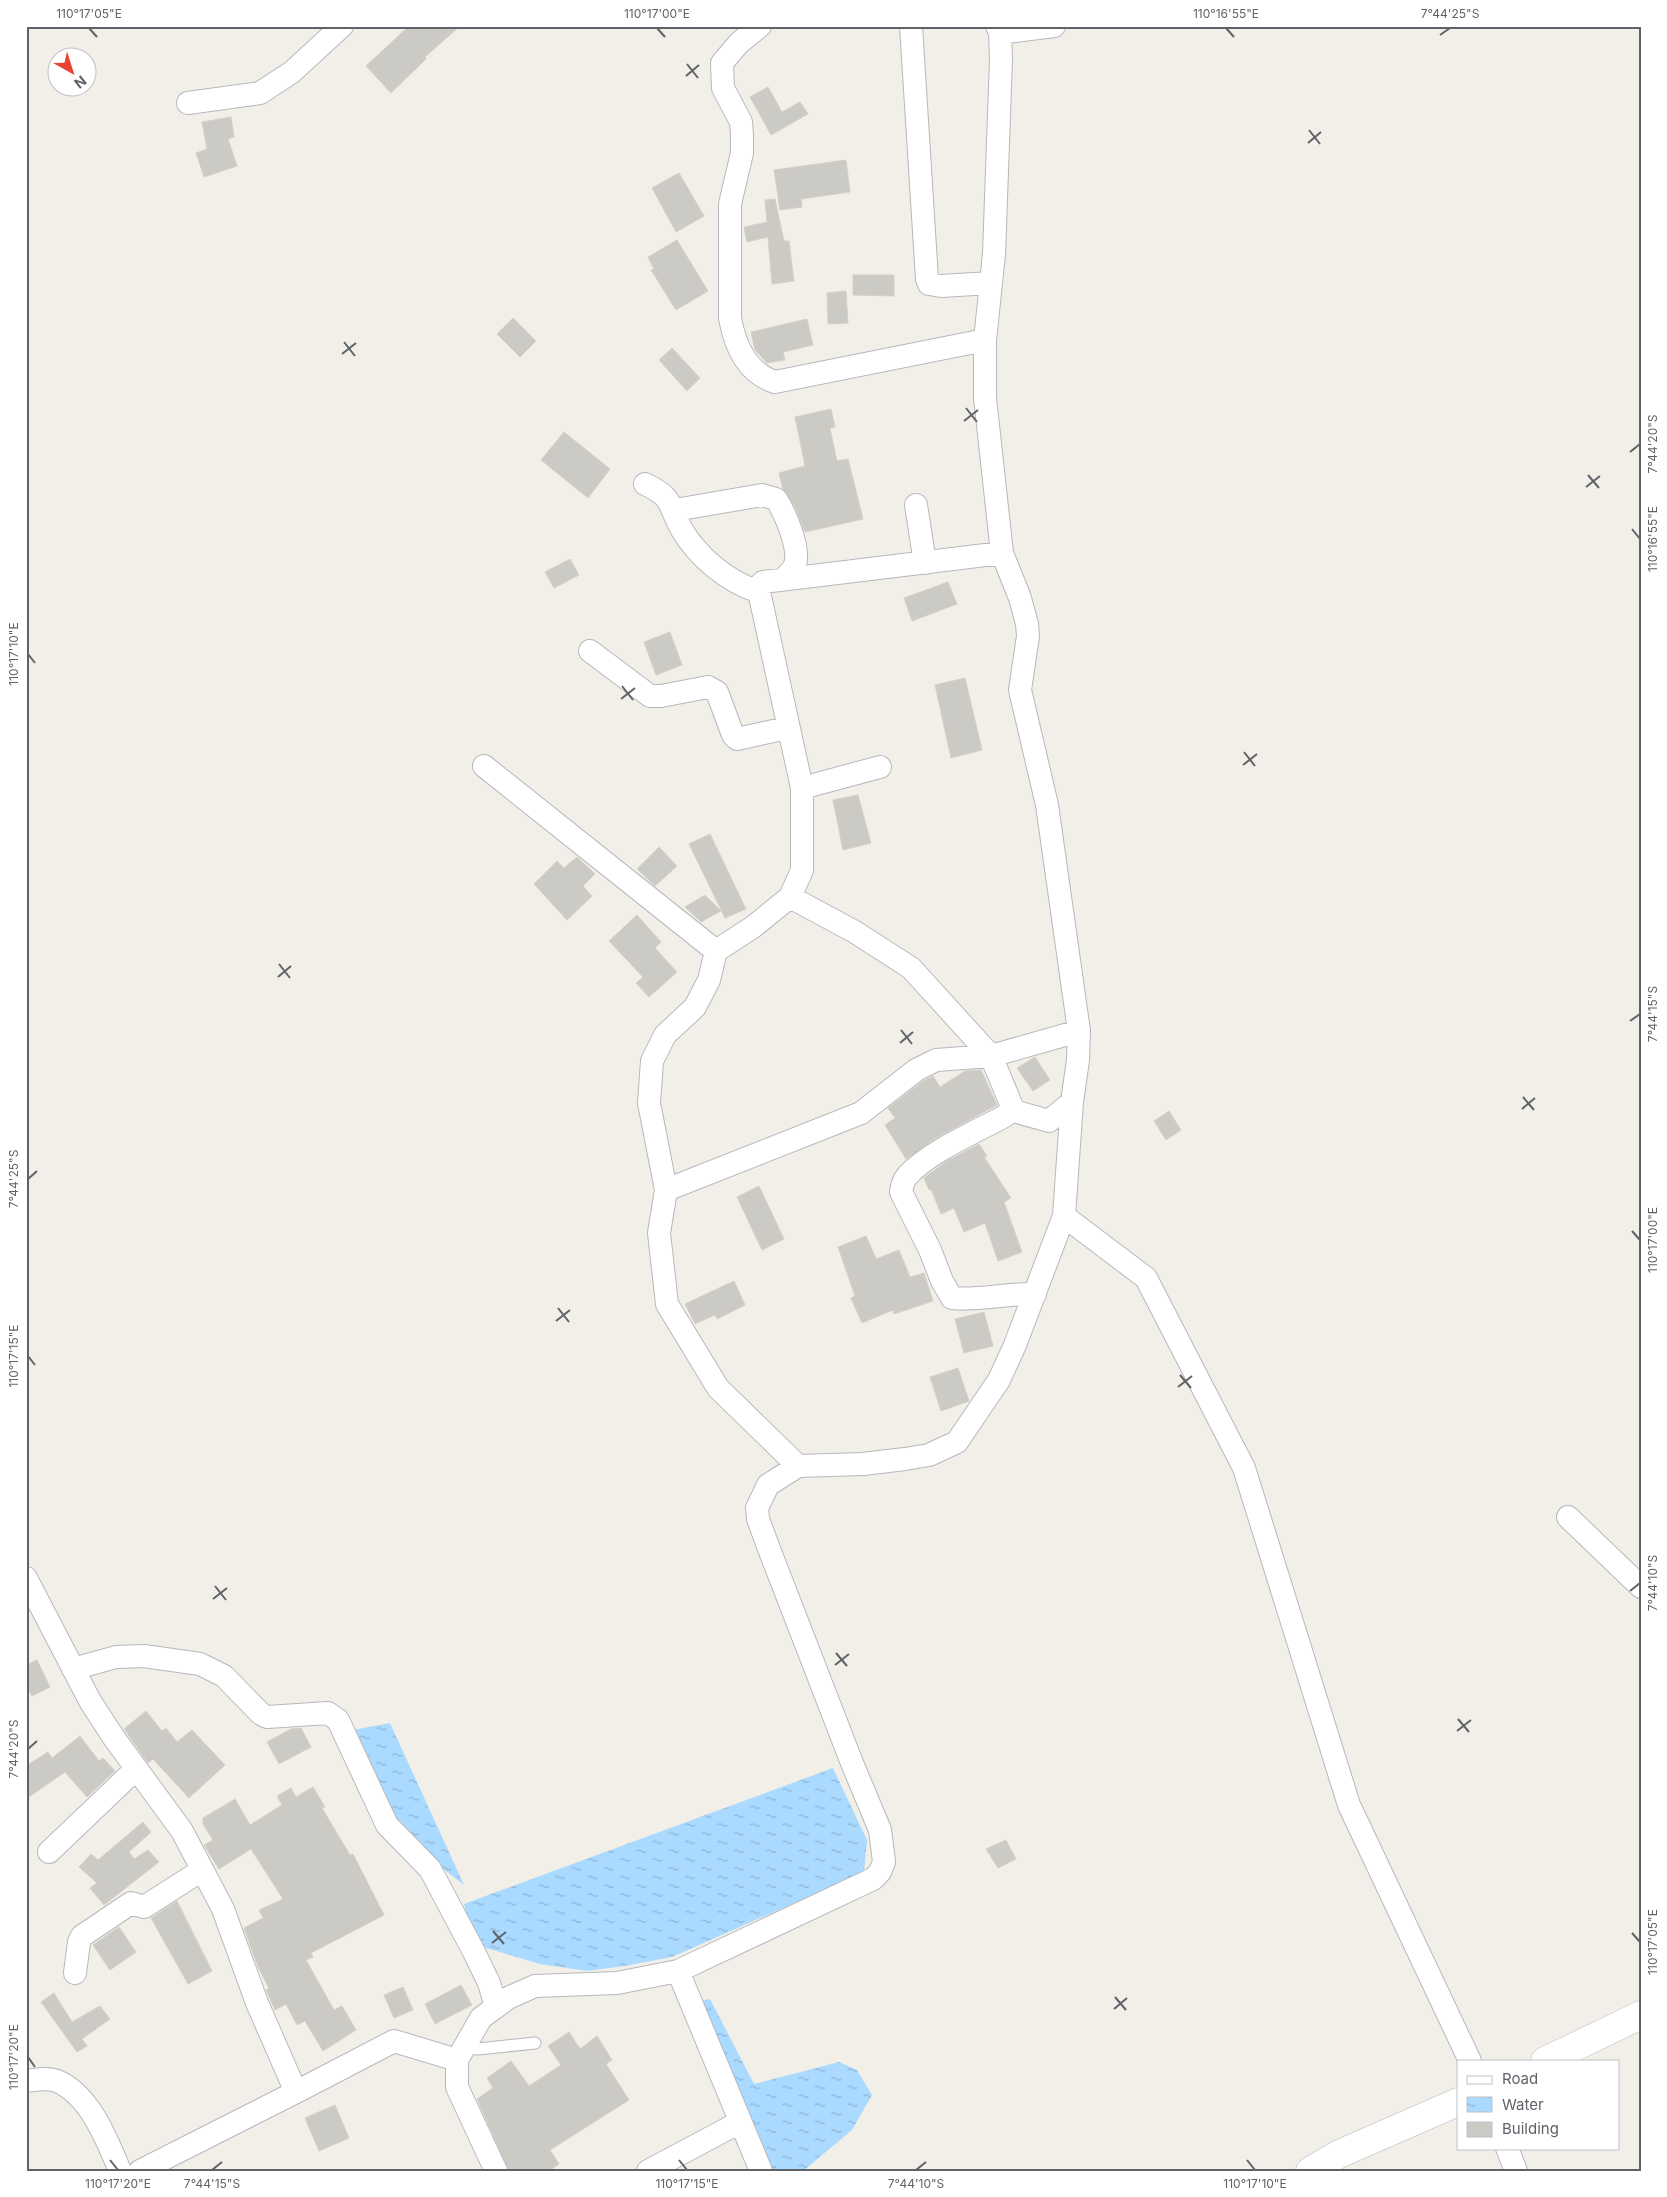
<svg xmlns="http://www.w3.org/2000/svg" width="1667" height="2197" font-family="Inter,sans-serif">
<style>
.water{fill:url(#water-ripples)}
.building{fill:#cccac5;stroke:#d6d1c6}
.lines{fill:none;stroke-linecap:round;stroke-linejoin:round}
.service-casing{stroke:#b5b8bc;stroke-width:13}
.minor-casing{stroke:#b5b8bc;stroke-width:24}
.tertiary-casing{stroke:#b5b8bc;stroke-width:29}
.service{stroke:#fff;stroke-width:11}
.minor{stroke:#fff;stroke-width:22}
.tertiary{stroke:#fff;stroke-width:28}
.ticks{fill:none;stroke:#5f6368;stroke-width:2}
.neatline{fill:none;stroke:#5f6368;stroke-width:2}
.ticks-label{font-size:12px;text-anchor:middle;fill:#5f6368}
</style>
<defs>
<pattern id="water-ripples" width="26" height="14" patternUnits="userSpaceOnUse" patternTransform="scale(1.25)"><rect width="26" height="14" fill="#aadaff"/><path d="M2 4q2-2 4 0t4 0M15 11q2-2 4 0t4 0" fill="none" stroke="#8eb4d2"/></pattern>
</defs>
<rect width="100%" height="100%" fill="#f1efe8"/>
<!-- water -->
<path class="water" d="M390,1723L464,1885L391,1828L347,1731Z
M833,1768L867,1840L864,1872L672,1957L624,1966L587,1971L540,1964L473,1944L464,1904Z
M710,1999L754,2084L839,2062L857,2070L872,2095L852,2130L803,2171H770L700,2001Z"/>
<!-- building -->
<path class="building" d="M409,26H460L425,57L426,59L391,93L366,66Z
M768,87L782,112L800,102L808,114L771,135L750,97Z
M231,117L234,137L228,139L237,166L204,177L196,153L207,149L202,122Z
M846,160L850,192L801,199L802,207L780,210L774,170Z
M679,173L704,216L676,232L652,188Z
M775,199L784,241H789L794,281L772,284L768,237L747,242L744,227L767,222L765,200Z
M677,240L708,291L676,310L651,270L654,269L648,257Z
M853,275H894V296L853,295Z
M846,291L848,323L828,324L827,293Z
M513,318L536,341L520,357L497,334Z
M807,319L813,345L783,352L785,360L767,363L755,350L751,332Z
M672,348L700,378L687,391L659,360Z
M831,409L835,427L830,428L837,461L848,459L863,519L805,532L795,507L783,489L779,473L805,466L795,417Z
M564,432L610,469L588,498L541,460Z
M570,559L579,575L554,588L545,572Z
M948,582L957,604L912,621L904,598Z
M670,632L682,665L656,675L644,642Z
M965,678L982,750L951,758L935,685Z
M858,795L871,843L843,850L833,800Z
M710,834L746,909L725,918L689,844Z
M659,847L677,866L655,886L637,869Z
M577,857L595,874L583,886L592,896L567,920L534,884L557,861L564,868Z
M705,895L721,911L701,922L685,907Z
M637,915L661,942L655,948L677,972L649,997L636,983L643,977L609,941Z
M1035,1057L1050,1080L1033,1091L1017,1068Z
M981,1070L997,1105L934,1139L906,1159L885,1125L895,1118L888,1108L923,1081L933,1076L940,1087L965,1071Z
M1169,1111L1181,1130L1166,1140L1154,1121Z
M979,1144L987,1156L984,1157L1011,1198L1004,1202L1022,1252L998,1261L985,1223L964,1232L954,1208L941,1214L931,1189L929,1190L924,1178L947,1161Z
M759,1186L784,1239L762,1250L737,1197Z
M866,1236L876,1259L899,1250L910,1277L924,1273L933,1301L894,1314L893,1310L862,1323L851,1298L855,1296L838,1247Z
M734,1281L745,1305L717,1319L715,1315L695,1324L685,1304Z
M984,1312L993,1346L964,1353L955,1319Z
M958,1368L969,1401L941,1411L930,1377Z
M37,1660L50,1687L32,1696L26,1685V1665Z
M146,1711L162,1731L166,1728L177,1742L192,1730L225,1765L189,1798L153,1759L148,1763L124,1729Z
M301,1728L311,1747L279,1764L267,1742L291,1729Z
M80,1736L99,1761L103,1758L115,1771L87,1797L65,1772L26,1799V1766L48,1752L52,1758Z
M313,1787L325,1807L322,1808L350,1855L353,1854L384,1915L311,1953L313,1957L306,1960L334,2010L342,2006L356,2030L323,2051L305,2021L297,2025L286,2004L275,2010L266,1990L269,1988L258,1967L244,1928L263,1918L259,1910L283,1899L251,1849L219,1869L204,1845L213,1840L203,1824V1818L235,1799L250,1825L282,1805L277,1796L291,1788L296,1797Z
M143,1822L151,1832L129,1852L134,1859L148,1850L159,1862L104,1905L90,1888L97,1883L79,1867L91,1854L98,1860Z
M1006,1840L1016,1859L998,1868L986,1849Z
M177,1901L212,1971L188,1984L151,1918Z
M119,1927L136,1952L110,1970L93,1945Z
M461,1985L472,2005L435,2024L425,2004Z
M403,1987L413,2010L394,2018L384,1995Z
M54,1993L72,2022L100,2006L110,2019L82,2039L87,2046L77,2052L41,2002Z
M569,2032L580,2049L597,2036L612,2060L606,2064L629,2100L550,2150L559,2164L549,2171H509L477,2099L493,2088L487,2078L511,2061L529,2086L561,2065L548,2046Z
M335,2105L349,2138L319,2151L305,2118Z"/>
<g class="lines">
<!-- service casing -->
<g class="service-casing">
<path id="service" d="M465,2047L478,2049L535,2043"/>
</g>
<!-- minor casing -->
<g class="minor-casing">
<path id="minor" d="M760,26L739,43L722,63L723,88L741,122L742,136V153L730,204V318C735,346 747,373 775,382L985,340
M911,26L927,279L929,284L941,286L991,283
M1000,33L1054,26
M188,103L260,93L292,72L342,26
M645,484C675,498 668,506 682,530C698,557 728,582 757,591
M916,505L925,563
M675,510L762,495L776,499C785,513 802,551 794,567C792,571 787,575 784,579
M590,651L650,696H661L708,687L717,692L733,735L737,739L787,728
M484,766L716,951
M802,788L880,767
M790,897L855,932L911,968L991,1056L1011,1104L1010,1110L1005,1116C977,1131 929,1152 908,1175C903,1180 902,1186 901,1192L930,1250L942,1281L952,1298C978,1301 1007,1293 1035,1294
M1010,1110L1049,1121L1072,1102
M666,1190L861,1113L916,1070L936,1060L991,1056L1079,1031
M1064,1216L1146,1278L1244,1468L1349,1805L1470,2061
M798,1466L718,1388L667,1304L659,1233L666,1190L649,1103L652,1061L665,1035L695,1007L709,980L716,951L753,927L790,897L802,870V788L758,587L763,582L1002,553
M1568,1517L1641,1587
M26,1578L90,1701L114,1738L182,1831L223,1909L257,2003L296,2092L394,2041L457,2060V2087L496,2171
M73,1669L116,1657L144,1656L200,1664L224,1676L261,1714L267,1717L328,1713L338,1720L387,1825L430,1869L474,1952L489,1983L496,2007
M49,1852L136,1769
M678,1971L761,2171
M75,1973L79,1942L82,1936L131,1903L144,1907L202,1870
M457,2060L481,2018L508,1998L535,1986L617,1983L678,1971L873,1879L880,1872L884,1862L880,1830L852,1763L771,1554L758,1519L757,1508L768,1485L798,1466L863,1464L905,1459L929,1455L957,1442L999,1380L1015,1345L1064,1216L1072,1102L1078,1060L1079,1031L1047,805L1020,690L1028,636L1027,624L1020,598L1002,553L985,398V340L994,254L1001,59L1000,33L997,26
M26,2081C36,2080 47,2077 57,2081C90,2095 107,2140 120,2171
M1507,2148L1516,2171
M140,2171L296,2092
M648,2171L740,2122"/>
</g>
<!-- tertiary casing -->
<g class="tertiary-casing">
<path id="tertiary" d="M1545,2061L1641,2015
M1310,2171L1339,2154L1458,2102"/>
</g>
<!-- service -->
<use href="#service" class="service"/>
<!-- minor -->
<use href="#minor" class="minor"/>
<!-- tertiary -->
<use href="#tertiary" class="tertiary"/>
</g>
<!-- ticks -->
<path class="ticks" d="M89,28L97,37M657,28L665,37M1226,28L1234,37M1440,35L1450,28M687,64L698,78M686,76L699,65M1309,130L1320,144M1308,143L1321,132M344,342L355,356M342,354L356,343M966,408L977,422M964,421L978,410M1630,452L1640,444M1588,475L1599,488M1586,487L1600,476M1632,529L1640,539M28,654L35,663M622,686L633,700M621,699L635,688M1244,752L1255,766M1243,765L1257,754M279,964L290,978M278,977L291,966M1630,1021L1640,1014M901,1030L912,1044M900,1043L913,1032M1523,1097L1534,1110M1522,1109L1535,1098M28,1179L37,1171M1632,1231L1640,1240M558,1308L569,1322M556,1321L570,1310M28,1356L35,1365M1180,1375L1191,1388M1178,1387L1192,1376M215,1586L226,1600M1630,1591L1640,1583M213,1599L227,1588M836,1653L847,1666M835,1665L849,1654M1458,1719L1469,1732M1457,1731L1471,1720M28,1749L37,1741M493,1931L504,1944M1632,1933L1640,1942M492,1943L506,1932M1115,1997L1126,2010M1114,2009L1127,1998M28,2057L35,2067M110,2160L118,2170M679,2160L687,2170M1247,2160L1255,2170M212,2170L222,2162M916,2170L926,2162"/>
<!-- border -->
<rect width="1667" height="2197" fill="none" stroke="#ffffff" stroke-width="55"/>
<!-- legend -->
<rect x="1457" y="2060" width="162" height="90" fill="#ffffff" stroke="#bfc1c3"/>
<rect x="1467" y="2076" width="25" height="8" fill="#ffffff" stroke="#bfc1c3"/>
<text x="1502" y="2084" font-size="15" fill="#5f6368">Road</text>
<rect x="1467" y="2097" width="25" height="15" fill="url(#water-ripples)" stroke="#bfc1c3"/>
<text x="1502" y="2110" font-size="15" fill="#5f6368">Water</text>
<rect x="1467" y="2122" width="25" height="15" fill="#cccac5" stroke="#bfc1c3"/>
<text x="1502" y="2134" font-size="15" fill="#5f6368">Building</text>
<!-- north arrow -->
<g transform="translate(72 72) rotate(141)"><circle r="24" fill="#ffffff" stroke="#bfc1c3"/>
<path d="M0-4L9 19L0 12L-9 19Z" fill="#ea4335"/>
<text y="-8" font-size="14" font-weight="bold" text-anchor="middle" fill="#5f6368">N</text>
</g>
<rect x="28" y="28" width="1612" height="2142" class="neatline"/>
<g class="ticks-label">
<text x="89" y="18">110°17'05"E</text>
<text x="657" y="18">110°17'00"E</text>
<text x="1226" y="18">110°16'55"E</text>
<text x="1450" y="18">7°44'25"S</text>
<text transform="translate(1653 444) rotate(-90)" y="4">7°44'20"S</text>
<text transform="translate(1653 539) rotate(-90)" y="4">110°16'55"E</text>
<text transform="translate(14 654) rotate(-90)" y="4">110°17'10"E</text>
<text transform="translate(1653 1014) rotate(-90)" y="4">7°44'15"S</text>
<text transform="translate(14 1179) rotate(-90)" y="4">7°44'25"S</text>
<text transform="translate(1653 1240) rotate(-90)" y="4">110°17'00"E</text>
<text transform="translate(14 1356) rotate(-90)" y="4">110°17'15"E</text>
<text transform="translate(1653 1583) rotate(-90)" y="4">7°44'10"S</text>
<text transform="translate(14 1749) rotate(-90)" y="4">7°44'20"S</text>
<text transform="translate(1653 1942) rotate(-90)" y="4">110°17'05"E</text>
<text transform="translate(14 2057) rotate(-90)" y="4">110°17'20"E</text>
<text x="118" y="2188">110°17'20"E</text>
<text x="212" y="2188">7°44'15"S</text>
<text x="687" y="2188">110°17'15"E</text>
<text x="916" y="2188">7°44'10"S</text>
<text x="1255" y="2188">110°17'10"E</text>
</g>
</svg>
